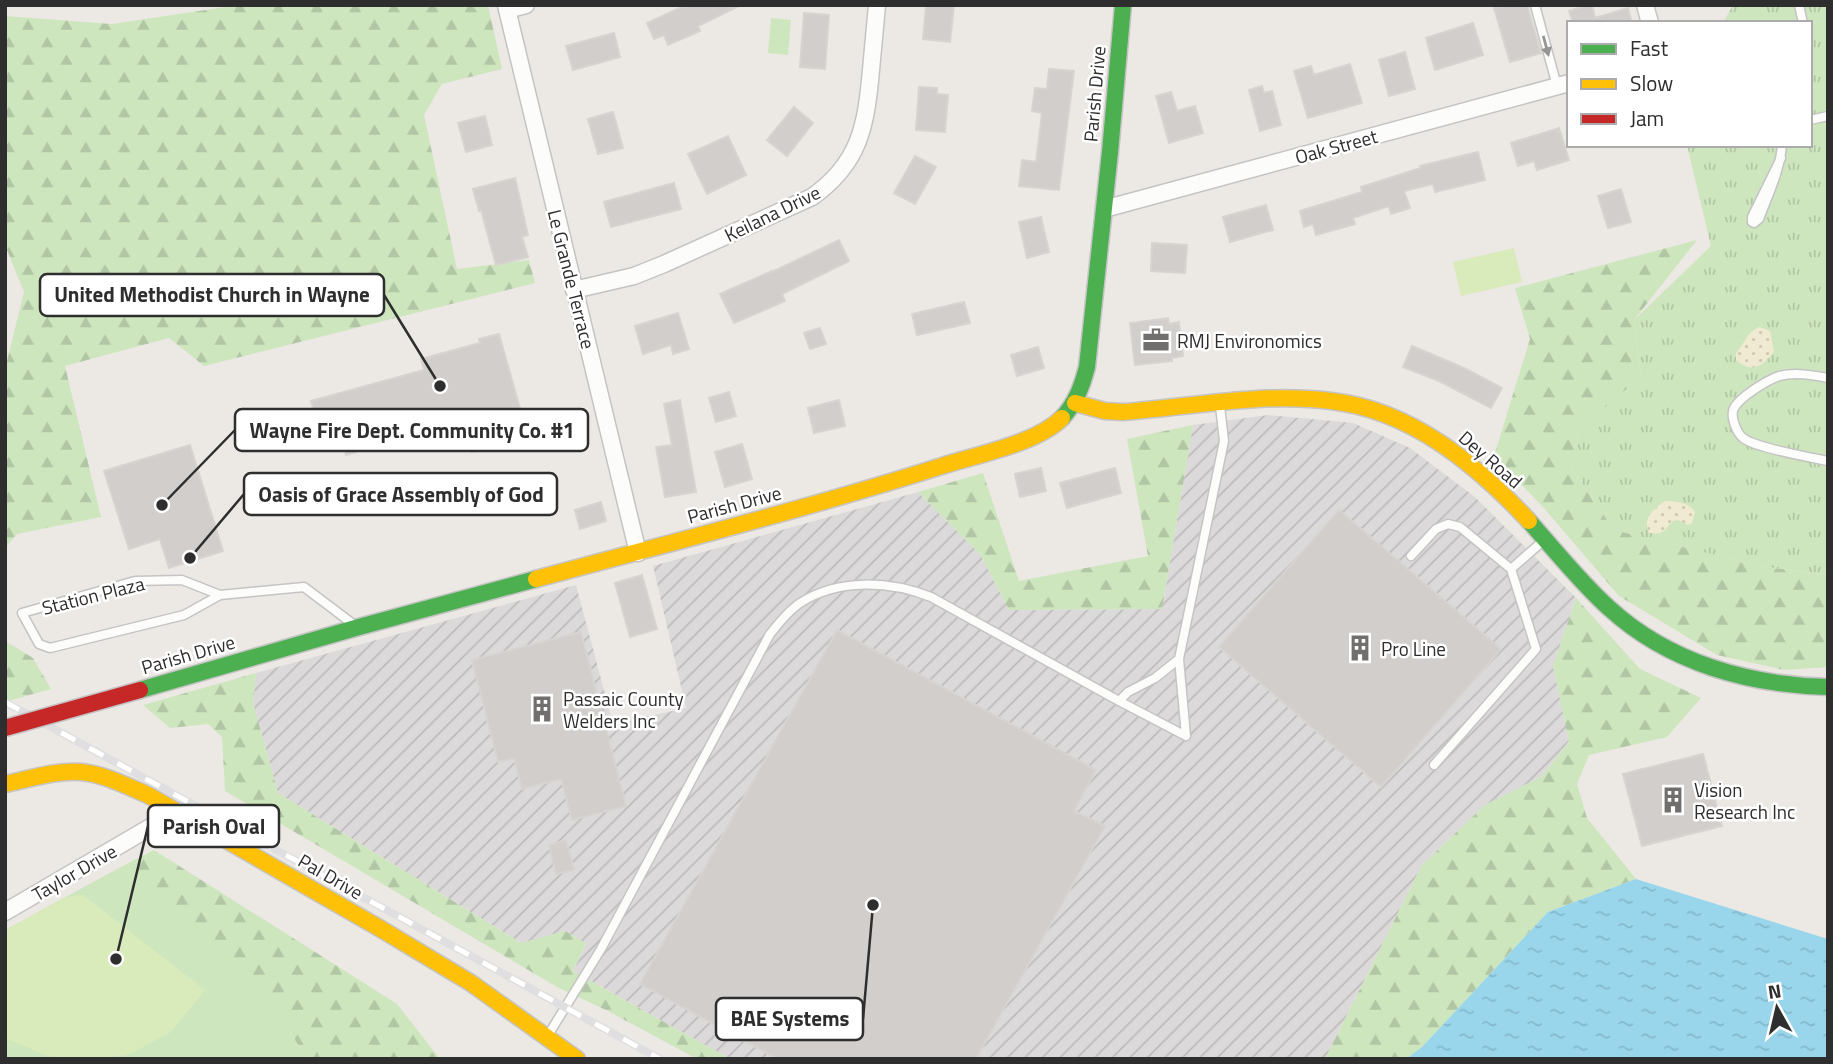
<svg xmlns="http://www.w3.org/2000/svg" width="1833" height="1064" font-family="'Titillium Web',sans-serif">
<style>
.industrial{fill:url(#industrial-furrows)}
.grass{fill:url(#grass-tufts)}
.forest{fill:url(#forest-firs)}
.sand{fill:url(#sand-dots)}
.park{fill:#cee6be}
.pitch{fill:#d9eabb}
.water{fill:url(#water-ripples)}
.building{fill:#d1cecb;stroke:#d7d4d0;stroke-width:2}
.lines{fill:none;stroke-linecap:round;stroke-linejoin:round}
.lane-casing{stroke:#c5c4c5;stroke-width:11}
.street-casing{stroke:#c5c4c5;stroke-width:19}
.fast-casing{stroke:#c5c4c5;stroke-width:19}
.slow-casing{stroke:#c5c4c5;stroke-width:19}
.lane{stroke:#fcfcfb;stroke-width:8}
.street{stroke:#fcfcfb;stroke-width:16}
.fast{stroke:#4caf50;stroke-width:16}
.slow{stroke:#ffc107;stroke-width:16}
.rail-casing{stroke:#dfdfe1;stroke-width:8}
.rail{stroke:#fff;stroke-width:5;stroke-dasharray:16;stroke-linecap:butt}
.jam-bridge-casing{stroke:#c5c4c5;stroke-width:19;stroke-linecap:butt}
.jam-bridge{stroke:#c62828;stroke-width:16}
.oneway{fill:#959594}
.labels{text-anchor:middle;dominant-baseline:central;stroke-width:5;stroke-linejoin:round;paint-order:stroke}
.street-label{font-size:19px;fill:#2e2e2e;stroke:#fff}
.poi-label{font-size:19px;fill:#2e2e2e;stroke:#fff;text-anchor:start}
.leader{fill:none;stroke:#2e2e2e;stroke-width:2.5}
.callout-dot{fill:#2e2e2e;stroke:#fff;stroke-width:2.5}
.callout{fill:#fff;stroke:#2e2e2e;stroke-width:2.5}
.callout-label{font-size:21px;text-anchor:middle;font-weight:bold;fill:#2e2e2e}
</style>
<defs>
<pattern id="industrial-furrows" width="10" height="10" patternUnits="userSpaceOnUse" patternTransform="scale(1.75)"><rect width="10" height="10" fill="#dcd9db"/><path d="M-1 1l2-2M0 10L10 0M9 11l2-2" fill="none" stroke="#bdbbbc"/></pattern>
<pattern id="grass-tufts" width="24" height="20" patternUnits="userSpaceOnUse" patternTransform="scale(1.75)"><rect width="24" height="20" fill="#cee6be"/><path d="M3 7l-1-3M5 7V3M7 7l1-3M15 17l-1-3M17 17v-4M19 17l1-3" fill="none" stroke="#b1c6a4"/></pattern>
<pattern id="forest-firs" width="22" height="20" patternUnits="userSpaceOnUse" patternTransform="scale(1.75)"><rect width="22" height="20" fill="#cee6be"/><path d="M5 1l3.5 6h-7zM16 11l3.5 6h-7z" fill="#b1c6a4"/></pattern>
<pattern id="sand-dots" width="8" height="8" patternUnits="userSpaceOnUse" patternTransform="scale(1.75)"><rect width="8" height="8" fill="#f0ead3"/><path d="M2 2h.1M6 6h.1" fill="none" stroke="#cec9b5" stroke-width="1.8" stroke-linecap="round"/></pattern>
<pattern id="water-ripples" width="26" height="14" patternUnits="userSpaceOnUse" patternTransform="scale(1.75)"><rect width="26" height="14" fill="#99d6ec"/><path d="M2 4q2-2 4 0t4 0M15 11q2-2 4 0t4 0" fill="none" stroke="#84b8cb"/></pattern>
</defs>
<rect width="100%" height="100%" fill="#ece8e4"/>
<!-- industrial -->
<path class="industrial" d="M1268,415L1353,423L1410,448L1475,497L1576,598L1553,666L1569,741L1541,777L1485,805L1422,865L1325,1059H730L573,971L586,944L565,931L521,943L278,793L253,703L256,673L576,585L613,724L686,708L653,566L918,492L980,554L1009,610L1162,609L1193,425Z"/>
<!-- grass -->
<path class="grass" d="M1733,5H1828V575L1759,566L1614,530L1572,469L1578,430L1641,377L1634,320L1711,246L1687,145H1810V23H1723Z"/>
<!-- forest -->
<path class="forest" d="M239,5H488L502,69L442,84L424,115L457,269L529,260L535,283L204,366L169,338L65,366L101,517L17,534L5,548V369L24,292L5,245V16L112,24Z
M1697,240L1634,320L1641,377L1578,430L1572,469L1614,530L1759,566L1828,575V667L1784,670L1717,655L1619,596L1543,507L1494,456L1530,339L1515,288Z
M1193,425L1162,609L1009,610L980,554L918,492L983,473L1019,581L1148,556L1127,439Z
M1576,598L1640,669L1701,698L1667,737L1589,755L1577,784L1587,818L1636,879L1548,912L1422,1047L1406,1059H1325L1422,865L1485,805L1541,777L1569,742L1553,666Z
M5,641L33,658L51,689L5,702Z
M256,673L253,703L278,793L521,943L565,931L586,943L573,971L730,1059H697L606,1010L557,987L225,791L222,737L208,724L170,728L143,705Z
M154,850L397,1004L440,1059H307L261,987L117,869Z"/>
<!-- sand -->
<path class="sand" d="M1760,327L1770,331L1774,351C1764,366 1751,374 1736,360V353C1745,344 1747,331 1760,327Z
M1664,501C1676,501 1689,502 1695,512L1692,523L1688,525L1678,520L1673,521C1663,530 1666,535 1649,533C1642,516 1654,511 1664,501Z"/>
<!-- park -->
<path class="park" d="M771,18L791,20L788,55L768,53Z
M117,869L261,987L307,1059H5V930Z"/>
<!-- pitch -->
<path class="pitch" d="M1514,248L1522,282L1461,296L1453,262Z
M83,895L205,990L171,1032L130,1054L101,1059H74L45,1055L5,1038V930L66,897Z"/>
<!-- water -->
<path class="water" d="M1636,879L1828,939V1059H1406L1422,1047L1548,912Z"/>
<!-- building -->
<path class="building" d="M686,5H741L698,26L700,31L668,45L664,35L654,39L647,23Z
M926,5H954L950,42L923,39Z
M1504,5H1527L1541,53L1510,62L1494,8Z
M1589,5H1592L1595,18L1628,8L1632,23H1573L1569,11Z
M804,13L829,15L825,69L800,67Z
M1473,23L1483,55L1435,70L1426,38Z
M614,33L620,57L573,70L566,46Z
M1405,52L1415,89L1389,96L1379,60Z
M1350,64L1362,103L1308,118L1294,71L1311,66L1314,75Z
M1049,69L1074,71L1059,190L1019,186L1022,160L1036,162L1042,113L1032,111L1035,88L1047,89Z
M1262,86L1264,93L1272,91L1281,125L1260,131L1249,90Z
M919,87L937,88V94L948,95L945,132L916,130Z
M1171,92L1177,111L1195,106L1203,133L1169,143L1156,96Z
M794,107L813,123L787,156L767,140Z
M613,112L623,148L598,154L588,119Z
M485,116L492,145L466,152L458,123Z
M1559,128L1569,160L1537,170L1534,161L1518,166L1511,143Z
M728,136L746,175L707,194L688,154Z
M1478,152L1485,180L1435,192L1433,184L1404,191L1410,208L1391,214L1389,206L1353,218L1355,224L1316,235L1313,224L1304,227L1300,211L1362,192L1361,187L1421,168L1420,166Z
M915,156L936,167L915,204L894,193Z
M515,178L528,235L522,237L528,257L496,265L481,210L479,211L473,189Z
M674,183L681,209L611,227L604,202Z
M1621,189L1631,222L1608,228L1598,196Z
M1266,205L1273,230L1230,242L1223,217Z
M1041,217L1049,252L1027,258L1019,222Z
M839,240L849,261L782,294L785,301L734,323L720,294L772,271V272Z
M1152,243L1187,245L1185,273L1151,271Z
M964,302L970,323L917,335L912,314Z
M678,313L689,349L673,354L671,345L643,354L635,326Z
M1168,318L1169,324L1179,322L1183,356L1172,358V361L1135,365L1130,323Z
M820,328L826,344L810,349L804,333Z
M499,334L528,437L472,452L460,409L376,432L379,445L346,455L339,432L321,437L311,401L424,370L421,359L480,343L479,339Z
M1412,346L1464,368L1502,388L1491,408L1439,381L1403,367Z
M1038,347L1044,368L1017,376L1011,355Z
M729,392L736,416L716,422L709,398Z
M680,400L696,492L665,497L656,447L672,445L664,404Z
M839,400L845,426L814,433L808,408Z
M742,444L752,479L725,487L715,452Z
M190,445L223,551L169,568L160,539L129,549L104,471Z
M1041,468L1046,491L1020,497L1015,474Z
M1115,468L1121,493L1067,508L1060,483Z
M601,502L606,521L580,529L575,510Z
M1339,510L1501,649L1381,787L1219,647Z
M642,575L657,629L630,637L615,583Z
M837,630L1096,770L1074,811L1105,826L976,1059H778L640,984Z
M581,632L626,806L572,820L561,779L522,789L514,758L498,762L472,660Z
M1703,754L1722,826L1642,846L1623,774Z
M566,840L574,870L556,874L549,845Z"/>
<g class="lines">
<!-- lane casing -->
<g class="lane-casing">
<path id="lane" d="M1535,5L1557,86
M1799,5L1803,23
M1810,120L1828,116
M1781,158L1752,217V222L1754,223L1759,219C1768,195 1780,171 1782,145
M1828,378C1812,375 1795,372 1779,376C1767,380 1740,397 1734,408C1730,416 1736,432 1743,438C1756,448 1809,457 1828,461
M1411,556L1436,529L1448,524L1460,527L1511,569L1536,649L1434,765
M1511,569L1543,541
M220,595L182,580L135,581L22,613L39,644L50,648L184,615L220,595L304,587L353,624
M1179,659L1155,678L1128,692L1119,701L1186,736L1179,659L1224,441L1220,406
M547,1037L601,949L770,634C779,623 788,611 800,603C839,578 890,581 931,597L1119,701"/>
</g>
<!-- street casing -->
<g class="street-casing">
<path id="street" d="M506,5L638,553
M1645,5L1650,23
M507,10L526,5
M1104,209L1569,83
M574,290L634,276L664,264L812,197C860,163 866,126 871,70C873,48 875,27 877,5
M5,912L178,811"/>
</g>
<!-- fast casing -->
<g class="fast-casing">
<path id="fast" d="M1062,418C1076,403 1082,386 1087,367L1110,152L1123,5
M1529,521C1555,550 1580,582 1609,608C1669,663 1749,685 1828,687
M140,690L359,627L536,579"/>
</g>
<!-- slow casing -->
<g class="slow-casing">
<path id="slow" d="M1075,403L1105,411L1123,412C1192,407 1262,392 1331,401C1411,410 1476,464 1529,521
M536,579C673,542 810,508 945,465C980,454 1037,443 1062,418
M5,784C30,779 55,770 81,772C104,774 127,786 148,795L381,929L471,983L577,1059"/>
</g>
<!-- lane -->
<use href="#lane" class="lane"/>
<!-- street -->
<use href="#street" class="street"/>
<!-- fast -->
<use href="#fast" class="fast"/>
<!-- slow -->
<use href="#slow" class="slow"/>
<!-- rail casing -->
<g class="rail-casing">
<path id="rail" d="M5,702L660,1059"/>
</g>
<!-- rail -->
<use href="#rail" class="rail"/>
<!-- jam-bridge casing -->
<g class="jam-bridge-casing">
<path id="jam-bridge" d="M5,728L140,690"/>
</g>
<!-- jam-bridge -->
<use href="#jam-bridge" class="jam-bridge"/>
</g>
<!-- one-way arrows -->
<defs><path id="oneway-solid" d="M-6-.8H1V-3.2L6.5 0L1 3.2V.8H-6Z" transform="scale(1.75)"/></defs>
<use class="oneway" href="#oneway-solid" transform="translate(1546 46) rotate(75)"/>
<!-- icons -->
<defs>
<g id="office-bare" transform="scale(2.1)"><path d="M-6-3h4V-5.5h4V-3h4V5H-6ZM-1-4.5V-3h2v-1.5ZM-6 0V1H6V0Z" fill="#706f6e" stroke="#fff" stroke-width="2.5" paint-order="stroke"/></g>
<g id="building-bare" transform="scale(2.1)"><path d="M-4-6H4V6H1V3H-1V6H-4ZM-2.5-4.3h1.7v1.8h-1.7ZM.8-4.3h1.7v1.8H.8ZM-2.5-1h1.7V.8h-1.7ZM.8-1h1.7V.8H.8Z" fill="#706f6e" stroke="#fff" stroke-width="2.5" paint-order="stroke"/></g>
</defs>
<g fill-rule="evenodd">
<use href="#office-bare" x="1156" y="340"/>
<use href="#building-bare" x="1360" y="648"/>
<use href="#building-bare" x="542" y="709"/>
<use href="#building-bare" x="1673" y="800"/>
</g>
<g class="labels">
<!-- street labels -->
<g class="street-label">
<text transform="translate(1094 94) rotate(-85)">Parish Drive</text>
<text transform="translate(1336 146) rotate(-15)">Oak Street</text>
<text transform="translate(772 213) rotate(-26)">Keilana Drive</text>
<text transform="translate(572 279) rotate(76)">Le Grande Terrace</text>
<text transform="translate(1491 459) rotate(41)">Dey Road</text>
<text transform="translate(734 504) rotate(-15)">Parish Drive</text>
<text transform="translate(93 595) rotate(-14)">Station Plaza</text>
<text transform="translate(188 654) rotate(-16)">Parish Drive</text>
<text transform="translate(74 872) rotate(-30)">Taylor Drive</text>
<text transform="translate(331 876) rotate(30)">Pal Drive</text>
</g>
<!-- poi labels -->
<g class="poi-label">
<text x="1177" y="340">RMJ Environomics</text>
<text x="1381" y="648">Pro Line</text>
<text x="563" y="698">Passaic County<tspan x="563" dy="22">Welders Inc</tspan></text>
<text x="1694" y="789">Vision<tspan x="1694" dy="22">Research Inc</tspan></text>
</g>
</g>
<!-- callouts -->
<path class="leader" d="M440 386L384 295M162 505L235 430M190 558L244 494M116 959L148 826M873 905L863 1019"/>
<g class="callout-dot">
<circle cx="440" cy="386" r="7"/>
<circle cx="162" cy="505" r="7"/>
<circle cx="190" cy="558" r="7"/>
<circle cx="116" cy="959" r="7"/>
<circle cx="873" cy="905" r="7"/>
</g>
<g class="callout">
<rect x="40" y="274" width="344" height="42" rx="7"/>
<rect x="235" y="409" width="353" height="42" rx="7"/>
<rect x="244" y="473" width="313" height="42" rx="7"/>
<rect x="148" y="805" width="131" height="42" rx="7"/>
<rect x="716" y="998" width="147" height="42" rx="7"/>
</g>
<g class="callout-label">
<text x="212" y="302">United Methodist Church in Wayne</text>
<text x="412" y="438">Wayne Fire Dept. Community Co. #1</text>
<text x="401" y="502">Oasis of Grace Assembly of God</text>
<text x="214" y="834">Parish Oval</text>
<text x="790" y="1026">BAE Systems</text>
</g>
<!-- border -->
<rect width="1833" height="1064" fill="none" stroke="#2e2e2e" stroke-width="14"/>
<!-- legend -->
<rect x="1567" y="21" width="245" height="126" fill="#ffffff" stroke="#ababab" stroke-width="2"/>
<rect x="1581" y="44" width="35" height="10" fill="#4caf50" stroke="#ababab" stroke-width="2"/>
<text x="1630" y="56" font-size="21" fill="#2e2e2e">Fast</text>
<rect x="1581" y="79" width="35" height="10" fill="#ffc107" stroke="#ababab" stroke-width="2"/>
<text x="1630" y="91" font-size="21" fill="#2e2e2e">Slow</text>
<rect x="1581" y="114" width="35" height="10" fill="#c62828" stroke="#ababab" stroke-width="2"/>
<text x="1630" y="126" font-size="21" fill="#2e2e2e">Jam</text>
<!-- north arrow -->
<g transform="translate(1777 1008) rotate(352)" stroke="#ffffff" stroke-width="5" paint-order="stroke">
<path d="M0-5L12 26L0 18L-12 26Z" fill="#2e2e2e"/>
<text y="-10" font-size="19" font-weight="bold" text-anchor="middle" fill="#2e2e2e">N</text>
</g>
</svg>
